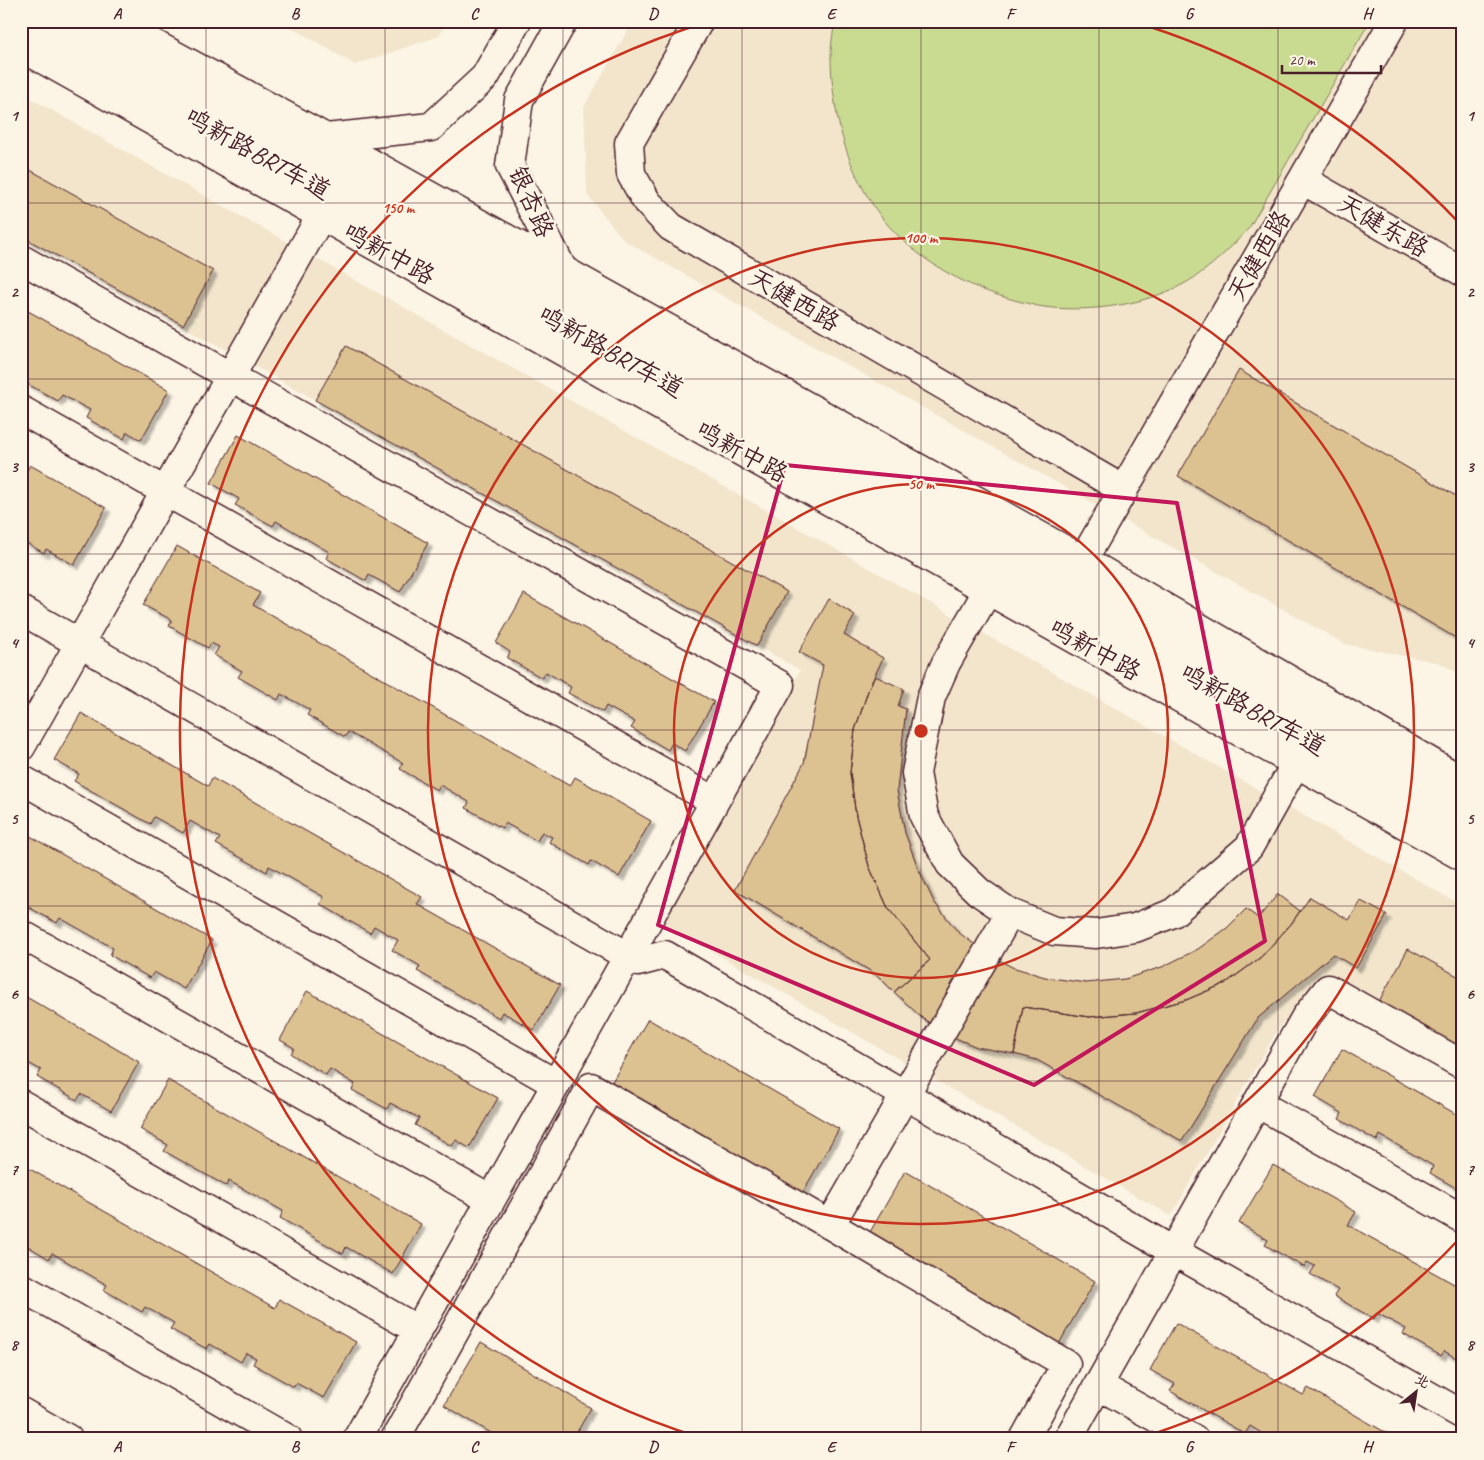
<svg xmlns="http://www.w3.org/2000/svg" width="1484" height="1460" font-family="Caveat,'LXGW WenKai TC',sans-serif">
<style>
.built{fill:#f2e5cc}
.green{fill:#c8db90;stroke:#897d5e}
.building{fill:#dcc191;stroke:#4a1f2b;filter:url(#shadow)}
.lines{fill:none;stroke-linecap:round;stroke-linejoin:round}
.minor-casing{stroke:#4a1f2b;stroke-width:31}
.major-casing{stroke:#4a1f2b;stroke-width:31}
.minor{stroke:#fcf5e5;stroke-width:28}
.major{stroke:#fcf5e5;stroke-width:28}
.marked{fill:none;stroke:#c2185b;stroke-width:4;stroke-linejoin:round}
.grid{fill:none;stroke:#4a1f2b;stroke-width:1;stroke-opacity:0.55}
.ring{fill:none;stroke:#c8321e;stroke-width:2.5}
.labels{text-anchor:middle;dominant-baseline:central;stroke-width:4.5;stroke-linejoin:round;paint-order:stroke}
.street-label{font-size:25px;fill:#4a1f2b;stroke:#fcf5e5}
.centre{fill:#c8321e;stroke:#fcf5e5;stroke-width:2.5}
.ring-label{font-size:15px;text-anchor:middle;font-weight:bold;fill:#c8321e;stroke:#fcf5e5;stroke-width:4.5;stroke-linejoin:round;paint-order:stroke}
.neatline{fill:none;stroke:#4a1f2b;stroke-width:2}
.grid-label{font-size:16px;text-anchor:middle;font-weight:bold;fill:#4a1f2b}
</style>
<defs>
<filter id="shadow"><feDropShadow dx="4.5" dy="4.5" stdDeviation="1" flood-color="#0004"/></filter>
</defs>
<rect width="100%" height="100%" fill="#fcf5e5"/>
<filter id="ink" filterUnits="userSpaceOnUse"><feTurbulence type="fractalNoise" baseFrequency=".02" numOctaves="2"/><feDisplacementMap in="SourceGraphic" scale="10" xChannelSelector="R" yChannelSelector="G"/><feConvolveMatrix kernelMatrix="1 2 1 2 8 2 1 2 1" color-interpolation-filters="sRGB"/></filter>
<g filter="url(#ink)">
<!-- built -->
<path class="built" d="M281,21H447L439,36L355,65Z
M633,21H1463V676L1440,663L1345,644L625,241L587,195L584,107Z
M21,93L839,551L1463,906V1050L1326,973L1278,1029L1171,1216L661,922L800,670L21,236Z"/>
<!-- green -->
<path class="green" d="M836,21H1370L1249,228C1226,253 1199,280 1166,292C1129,307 1084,312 1044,307C1035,306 1027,303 1018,301C966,288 916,260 882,218C859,188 844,151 837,115C832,87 827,48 836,21Z"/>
<!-- building -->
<path class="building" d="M21,165L213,271L183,325L21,236Z
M21,307L169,390L141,440L127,432L124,439L86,418L90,410L62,395L58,401L24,382L27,376L21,372Z
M346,346L787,592L757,646L315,400Z
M1239,370L1463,500V638L1461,641L1178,476Z
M238,435L428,543L400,592L369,575L366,581L326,558L329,552L276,521L273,526L235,505L239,499L211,483Z
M30,465L106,508L74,565L46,549L44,553L21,540V472L25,474Z
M177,546L260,593L253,605L570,786L575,777L651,821L619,877L591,861L589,865L549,842L552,837L542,832L537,841L505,823L502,828L466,808L469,802L440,785L437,790L400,769L403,763L348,732L345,737L307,715L310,710L281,694L278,700L238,677L242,671L214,655L219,647L211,643L208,648L169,626L172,620L143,605Z
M524,594L714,702L685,751L672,743L668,750L631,728L635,722L606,706L603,712L568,693L571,687L546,672L542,678L507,658L510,652L496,643Z
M829,599L855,615L844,635L883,658L869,688L855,730L850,773L856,816L869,866L888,908L930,960L894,992L877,975L735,890L804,763L823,665L799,652Z
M875,676L904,689L898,706L906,709L897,790L905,833L918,868L934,902L958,932L986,953L1012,967L1045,977L1086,983L1125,979L1162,967L1198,949L1227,928L1246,909L1258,918L1278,894L1300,911L1291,924L1261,957L1226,983L1186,1000L1136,1013L1089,1017L1023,1007L1014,1054L977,1047L948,1035L922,1018L894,992L930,960L888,908L869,866L856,816L850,773L855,730L869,688Z
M81,713L208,786L212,778L422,897L417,904L560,985L534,1030L502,1012L499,1018L417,971L420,966L392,950L398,940L374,926L370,933L320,904L324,897L269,866L267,872L216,844L220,838L190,821L183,833L154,817L150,824L74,781L79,774L54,760Z
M23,832L212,940L184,989L154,972L150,978L110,955L113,948L60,918L57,923L21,903L23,895H21V834Z
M1310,897L1349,920L1361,901L1387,915L1356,968L1333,954L1258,1018L1182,1141L1037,1060L1014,1054L1023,1007L1089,1017L1136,1013L1186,1000L1226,983L1261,957L1291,924Z
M1408,949L1463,979V1050L1378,1003Z
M307,991L498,1098L469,1148L456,1140L452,1146L415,1125L419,1118L390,1103L387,1109L352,1090L355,1084L330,1069L326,1075L291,1054L294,1048L280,1040Z
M21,994L139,1062L111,1111L81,1094L77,1100L37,1077L41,1070L21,1059Z
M648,1019L839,1129L800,1197L609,1087Z
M1342,1049L1463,1118V1192L1430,1173L1433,1166L1380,1135L1377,1141L1339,1119L1342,1113L1315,1097Z
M168,1080L421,1224L393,1274L346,1247L343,1254L280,1218L283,1211L229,1181L226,1186L164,1151L168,1145L140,1129Z
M21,1164L275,1308L279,1299L356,1342L324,1398L296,1383L294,1387L253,1364L256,1358L246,1353L241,1362L210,1344L207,1349L170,1329L174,1323L145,1307L142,1312L104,1290L107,1285L52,1253L49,1259L21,1242Z
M1273,1165L1356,1212L1348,1225L1463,1289V1362L1444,1351L1441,1356L1403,1334L1406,1329L1377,1313L1374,1319L1334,1296L1338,1290L1310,1274L1315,1266L1307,1262L1304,1267L1265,1245L1268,1240L1239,1223Z
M905,1171L1095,1281L1056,1349L866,1239Z
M1176,1323L1303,1395L1308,1388L1397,1439H1300L1286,1431L1281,1439H1271L1250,1426L1245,1434L1170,1391L1175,1384L1150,1370Z
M481,1342L591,1408L573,1439H501L444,1405Z"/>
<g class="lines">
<!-- minor casing -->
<g class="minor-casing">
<path id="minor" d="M64,21L294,148L1463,802
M563,21L519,100L510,166L564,272
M699,21L629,143L631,174L647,202L671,227L1124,490
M21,22L1463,828
M326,138L431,127L485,77L517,21
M1303,180L1463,272
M21,259L780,685L357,1439
M21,410L714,801
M1083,560L1394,21
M988,590L946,663L931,697L916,773L924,816L950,864L979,892L1010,913L1054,931L1096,934L1135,928L1173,913L1249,847L1296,763
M21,610L638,962L665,955L1173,1251L1463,1415
M21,747L321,216
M21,779L556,1084
M21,934L491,1200
M1257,1103L1463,1219
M21,1104L418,1330
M830,1225L1010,913
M21,1287L288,1439
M1098,1385L1194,1439
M21,1412L68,1439
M395,1439L591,1087L830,1225L1066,1364L1024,1439
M1068,1439L1305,1018L1328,989L1463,1065"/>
</g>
<!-- major casing -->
<g class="major-casing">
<path id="major" d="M112,21L326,138L1083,560L1463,781
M21,47L1463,857"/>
</g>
<!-- minor -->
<use href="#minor" class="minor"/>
<!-- major -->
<use href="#major" class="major"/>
</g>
</g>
<!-- marked area -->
<path class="marked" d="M785,465L1177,503L1265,941L1034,1085L658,925Z"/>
<!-- grid -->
<path class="grid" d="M206,21V1439M385,21V1439M563,21V1439M742,21V1439M921,21V1439M1099,21V1439M1278,21V1439M21,203H1463M21,379H1463M21,554H1463M21,730H1463M21,906H1463M21,1081H1463M21,1257H1463"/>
<!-- distance rings -->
<g class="ring">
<circle cx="921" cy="731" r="247"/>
<circle cx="921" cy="731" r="493"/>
<path d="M1462 1236A740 740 0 0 1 1137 1439M705 1439A740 740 0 0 1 711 21M1131 21A740 740 0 0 1 1462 226"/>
</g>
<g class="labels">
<!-- street labels -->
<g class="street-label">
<text transform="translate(258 154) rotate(29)">鸣新路BRT车道</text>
<text transform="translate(531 202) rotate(66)">银杏路</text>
<text transform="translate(1383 226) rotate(30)">天健东路</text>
<text transform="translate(389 254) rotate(29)">鸣新中路</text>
<text transform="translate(1259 256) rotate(-60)">天健西路</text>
<text transform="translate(794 300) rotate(30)">天健西路</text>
<text transform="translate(611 352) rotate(29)">鸣新路BRT车道</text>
<text transform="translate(742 452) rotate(29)">鸣新中路</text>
<text transform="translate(1095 650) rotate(29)">鸣新中路</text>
<text transform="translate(1253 710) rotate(29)">鸣新路BRT车道</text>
</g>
</g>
<circle cx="921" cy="731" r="8" class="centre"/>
<g class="ring-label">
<text x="398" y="213">150 m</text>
<text x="921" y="243">100 m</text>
<text x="921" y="489">50 m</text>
</g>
<!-- margin -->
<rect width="1484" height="1460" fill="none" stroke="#fcf5e5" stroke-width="55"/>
<!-- north arrow -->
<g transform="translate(1416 1392) rotate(30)" stroke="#fcf5e5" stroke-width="4" paint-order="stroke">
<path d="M0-4L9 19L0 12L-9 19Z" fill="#4a1f2b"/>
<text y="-8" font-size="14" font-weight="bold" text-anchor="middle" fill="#4a1f2b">北</text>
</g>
<!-- scale -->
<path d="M1282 65v8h99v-8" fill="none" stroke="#4a1f2b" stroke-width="2.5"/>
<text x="1289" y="65" font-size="15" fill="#4a1f2b" stroke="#fcf5e5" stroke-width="4" paint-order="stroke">20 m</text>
<rect x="28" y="28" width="1428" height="1404" class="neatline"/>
<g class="grid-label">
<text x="117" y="19">A</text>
<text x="295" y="19">B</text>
<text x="474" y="19">C</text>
<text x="653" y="19">D</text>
<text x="831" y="19">E</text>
<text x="1010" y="19">F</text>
<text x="1189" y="19">G</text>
<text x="1367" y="19">H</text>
<text x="14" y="121">1</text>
<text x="1470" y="121">1</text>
<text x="14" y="297">2</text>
<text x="1470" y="297">2</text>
<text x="14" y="472">3</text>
<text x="1470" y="472">3</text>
<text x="14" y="648">4</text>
<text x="1470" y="648">4</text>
<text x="14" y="824">5</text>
<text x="1470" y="824">5</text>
<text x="14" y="999">6</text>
<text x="1470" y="999">6</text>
<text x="14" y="1175">7</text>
<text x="1470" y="1175">7</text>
<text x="14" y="1350">8</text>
<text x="1470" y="1350">8</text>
<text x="117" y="1452">A</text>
<text x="295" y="1452">B</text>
<text x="474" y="1452">C</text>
<text x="653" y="1452">D</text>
<text x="831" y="1452">E</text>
<text x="1010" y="1452">F</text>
<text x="1189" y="1452">G</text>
<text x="1367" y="1452">H</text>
</g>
</svg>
